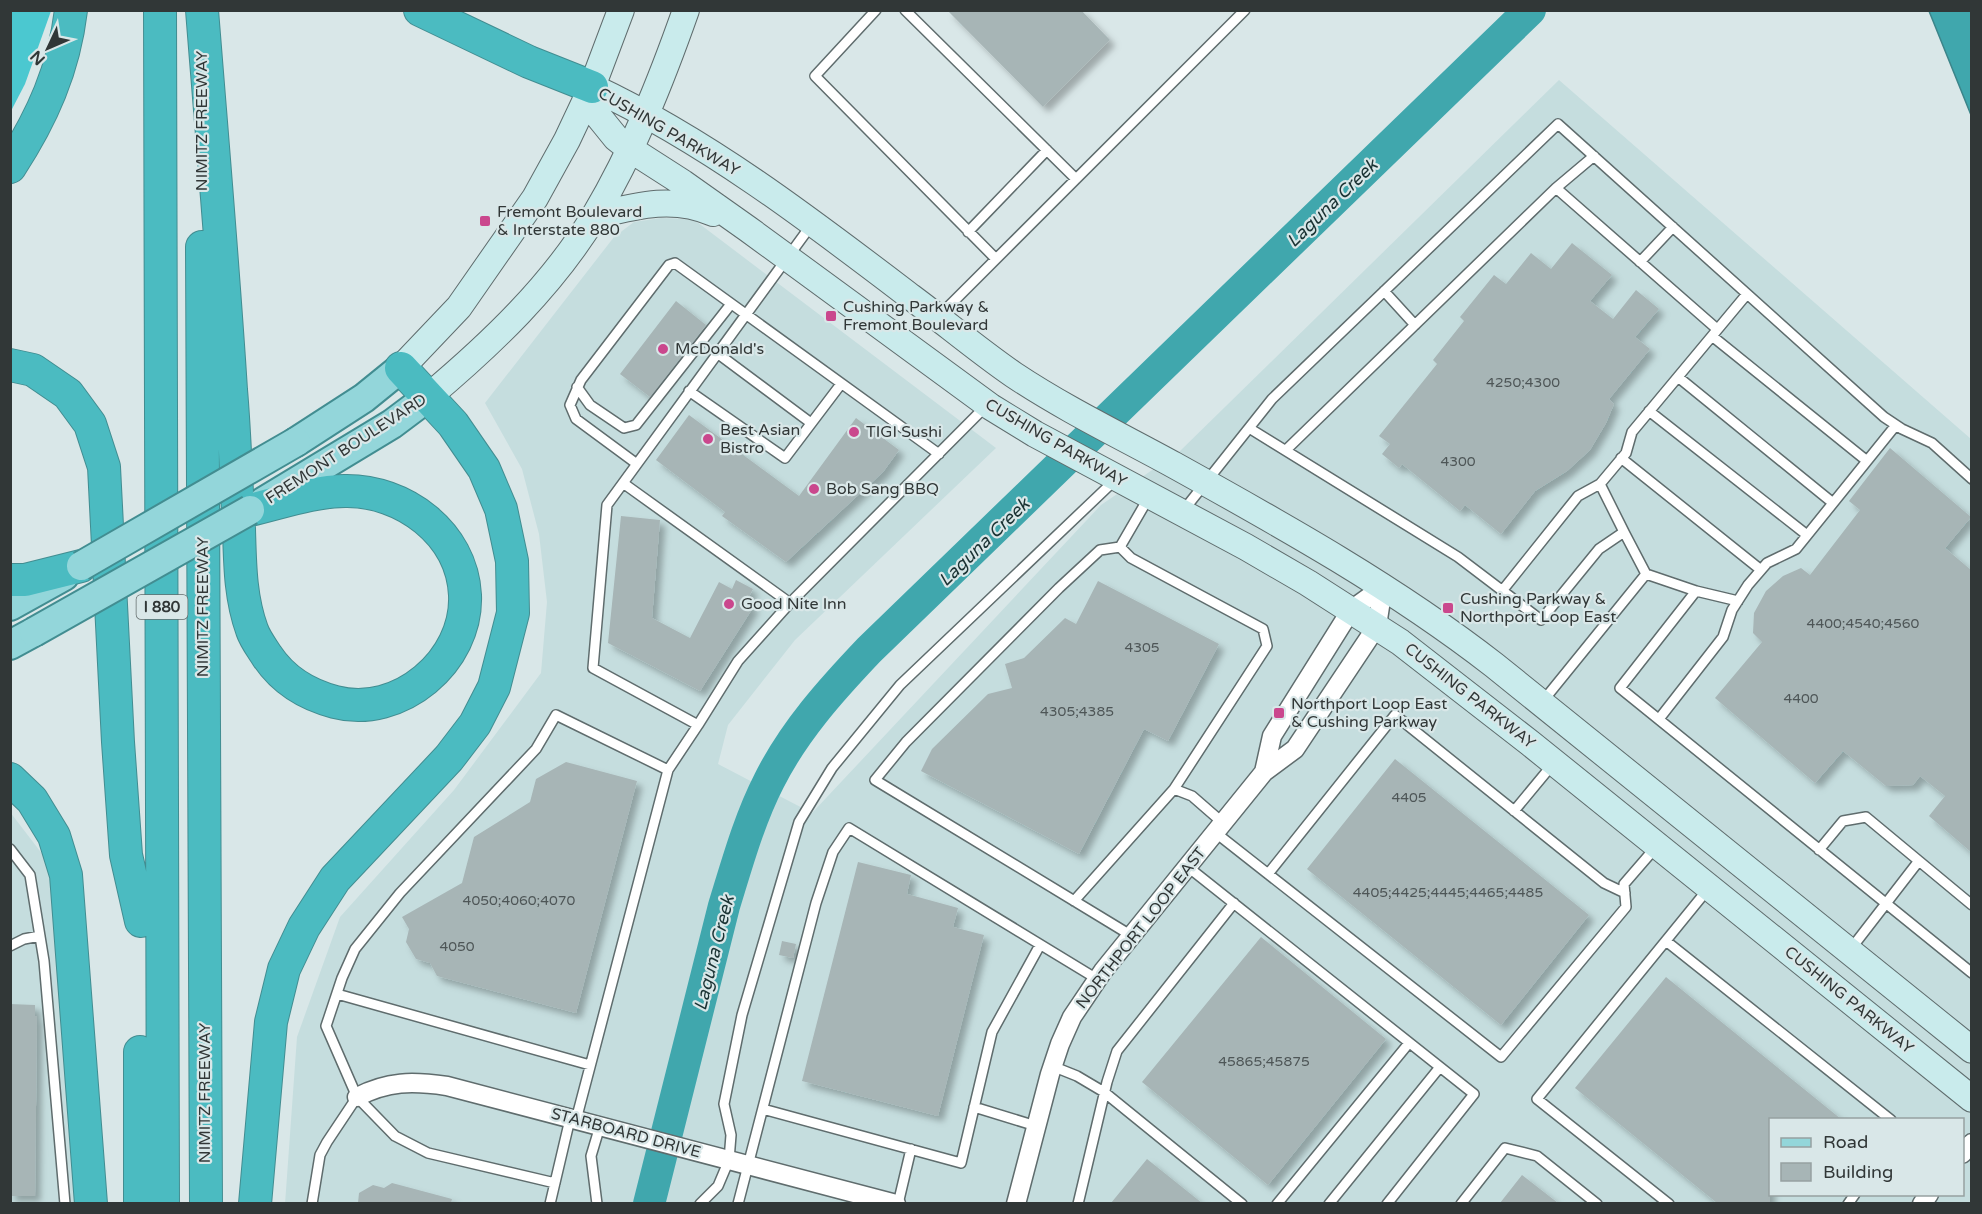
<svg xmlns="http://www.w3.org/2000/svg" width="1982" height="1214" font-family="'Varela Round',sans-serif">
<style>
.built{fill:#c5ddde;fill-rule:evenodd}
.green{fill:#4bc8d0}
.water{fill:#40a7ad;stroke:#3c858a;stroke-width:1.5}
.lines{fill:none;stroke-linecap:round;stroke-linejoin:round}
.river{stroke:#40a7ad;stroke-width:32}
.building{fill:#a7b5b6;filter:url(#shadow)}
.service-casing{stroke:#5f6c6d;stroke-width:12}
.minor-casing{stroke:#5f6c6d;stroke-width:21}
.secondary-casing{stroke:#5f6c6d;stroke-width:28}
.primary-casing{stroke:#428d91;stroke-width:32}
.motorway-casing{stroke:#428d91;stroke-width:34}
.service{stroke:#fff;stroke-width:9}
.minor{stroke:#fff;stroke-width:18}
.secondary{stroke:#c9ebec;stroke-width:26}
.primary{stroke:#93d6da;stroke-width:28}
.motorway{stroke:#4bbbc1;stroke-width:32}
.primary-bridge-casing{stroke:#428d91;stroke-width:32;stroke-linecap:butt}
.primary-bridge{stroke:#93d6da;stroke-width:28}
.poi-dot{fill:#ca478d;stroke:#d9e7e8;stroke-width:2}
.labels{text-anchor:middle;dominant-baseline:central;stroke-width:4.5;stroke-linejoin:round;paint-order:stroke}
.number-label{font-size:14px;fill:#4e5657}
.shield{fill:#d9e7e8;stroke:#636c6c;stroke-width:1.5}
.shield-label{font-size:15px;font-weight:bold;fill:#313737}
.street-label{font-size:16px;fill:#313737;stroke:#d9e7e8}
.poi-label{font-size:16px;fill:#313737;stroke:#d9e7e8;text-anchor:start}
.water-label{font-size:18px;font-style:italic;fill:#1a3233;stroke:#d9e7e8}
</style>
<defs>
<filter id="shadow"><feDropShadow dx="5.5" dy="5.5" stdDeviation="3" flood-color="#0004"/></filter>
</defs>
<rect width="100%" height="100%" fill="#d9e7e8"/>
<!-- built -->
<path class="built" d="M1559,80L1971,439V1203L285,1204L297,1037L340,917L454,790L541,673L547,602L539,534L522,469L485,403L614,237L634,222L661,218L693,219L996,448L795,640L728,725L718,764L812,813L1101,505L1180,451ZM1770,1120H1962V1194H1770Z
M10,812L43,855L55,889L80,1203H11Z"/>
<!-- green -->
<path class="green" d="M11,10L51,11L25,84L11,111Z"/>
<!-- water -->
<path class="water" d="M1929,11H1971V115Z"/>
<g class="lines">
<!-- river -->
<path class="river" d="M649,1204L724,906C737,864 749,820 769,781C794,731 831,690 869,650L1530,10"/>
</g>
<!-- building -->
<path class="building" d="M947,10H1081L1110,40L1043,107Z
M1572,243L1612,275L1590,301L1613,319L1636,290L1659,309L1635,337L1650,349L1609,399L1614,404L1606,423L1590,450L1567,471L1535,491L1501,534L1465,505L1460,511L1402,464L1399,468L1382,454L1390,444L1379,436L1437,364L1433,360L1464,321L1460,317L1494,275L1506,284L1531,253L1551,269Z
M676,301L706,325L650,397L620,374Z
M689,415L799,496L856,418L899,450L883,472L786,562L722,516L725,512L656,460Z
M1890,448L1971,517L1945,548L1971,570V852L1929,816L1945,796L1920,776L1913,785L1886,786L1843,751L1815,783L1715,698L1762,642L1753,633L1754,613L1766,591L1783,576L1801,568L1810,575L1860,510L1849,501Z
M621,516L660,520L652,618L690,638L719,582L732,589L736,580L753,589L746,602L754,606L700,691L608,643Z
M1098,581L1219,644L1168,741L1144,729L1079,854L921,771L932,749L988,694L1012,688L1005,664L1024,658L1065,618L1076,624Z
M1395,759L1589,915L1501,1025L1307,869Z
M566,762L637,781L576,1013L437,976L430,963L416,959L406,942L409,929L402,917L462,883L474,837L530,802L536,779Z
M858,862L911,875L907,894L958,908L953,927L984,935L938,1116L802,1081Z
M1261,937L1386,1039L1268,1185L1142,1082Z
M782,941L796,944L793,958L779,955Z
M1666,977L1841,1119H1770V1203H1717L1575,1088Z
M10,1004L35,1005V1016H37L35,1196H10Z
M1147,1159L1202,1203H1111Z
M1522,1175L1558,1203H1500Z
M392,1183L452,1199L451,1203H358L359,1193L373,1185L384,1188Z"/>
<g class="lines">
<!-- service casing -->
<g class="service-casing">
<path id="service" d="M876,10L815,76L996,259
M905,10L1076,179
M1556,188L1717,329
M812,224L607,505L593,668L698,725L738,661L790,603L987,405
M968,232L1047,150
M1640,262L1673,227
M1384,291L1415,325
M939,316L1245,10
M1712,336L1867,461
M717,353L811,423
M1678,377L1833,503
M577,387L590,405L624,428L636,425L731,304
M689,391L785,458L841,384
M1649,411L1807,535
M1249,428L1458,557L1541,620L1599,549L1624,532L1646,574
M1286,450L1556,188L1594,156
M1621,458L1761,570
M637,464L576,419L570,405L581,380L669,265L675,263L939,454
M623,483L790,603
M1600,484L1626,453L1632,432L1747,294
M1183,511L1272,399L1558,124L1884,417L1902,429L1932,443L1972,479
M1502,591L1578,496L1600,484L1624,532
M1696,591L1738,601
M1543,701L1646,574L1696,591L1620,688L1972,973
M1659,719L1723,637L1732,610L1748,585L1767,563L1796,549L1896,425
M668,770L698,725
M1174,789L1192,796L1223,823
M1514,811L1553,764
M1216,833L1501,1057L1626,907L1624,884L1656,847
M10,849L30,875L44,961L65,1204
M1819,850L1843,821L1866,817L1972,905
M1188,867L1474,1094L1387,1204
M1268,874L1395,715L1604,883L1625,893
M1074,901L1174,789L1267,646L1263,629L1131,558L1120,547
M1132,936L875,780L906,742L1059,588L1100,550L1120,547L1149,497
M1666,941L1891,1120
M10,946L24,939L40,936
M1850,950L1918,862
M337,994L590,1065
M1052,1066L1077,1076L1104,1092L1242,1204
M974,1107L1036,1126
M763,1109L961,1163L992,1032L1040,945
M555,1183L428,1153L395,1136L357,1097L326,1026L342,978L355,949L400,893L536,749L556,715L668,770L576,1120
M312,1204L320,1155L327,1142L357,1097
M550,1204L570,1119
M597,1204L591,1156L600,1126
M700,1204L718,1186L729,1160L731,1135L724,1104L742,1015L799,822L832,768L900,685L1115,480
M738,1204L816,903L833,852L849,828L1097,979
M898,1204L911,1149
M1078,1204L1107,1082L1117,1051L1234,903
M1277,1204L1409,1043
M1329,1204L1440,1067
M1461,1204L1505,1148L1537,1156L1597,1204
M1669,1204L1537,1099L1708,889
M1848,1204L1855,1194"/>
</g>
<!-- minor casing -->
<g class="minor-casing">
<path id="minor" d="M1264,772L1272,736L1351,610L1383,587
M357,1097C388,1081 412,1081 447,1086L896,1204
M1962,1154L1972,1143
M1016,1204L1050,1074L1060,1044L1072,1017L1103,971L1264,772L1295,749L1377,626L1383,587
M1922,1204L1929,1194"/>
</g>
<!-- secondary casing -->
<g class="secondary-casing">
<path id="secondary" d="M592,87L599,117L616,138L630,149L683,183L748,229L991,407L1035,434L1246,547L1308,583L1400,642L1530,743L1972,1099
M592,87C707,141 810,220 911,297C946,323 979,351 1014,375C1065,409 1121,436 1174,465C1284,526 1395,588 1494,665L1972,1050
M594,216C635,206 673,195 713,213
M401,368L459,307L535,198L567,140L592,87L621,10
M428,397C491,344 552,286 595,215C633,151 661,81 686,10"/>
</g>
<!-- primary casing -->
<g class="primary-casing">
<path id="primary" d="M296,442L364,398L401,368
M263,502L392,424L428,397
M10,606L64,576
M10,645L34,632"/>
</g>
<!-- motorway casing -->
<g class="motorway-casing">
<path id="motorway" d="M160,10L163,1204
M202,10C212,137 223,263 231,390C235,436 236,482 239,529C240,563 240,597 252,630C255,639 262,648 267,656C283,680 308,695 335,702C399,719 468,661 465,595C462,533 403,490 345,491C314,491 280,503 250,510
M420,10L529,62L592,87
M10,167C42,118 64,69 71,10
M202,247L206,1204
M10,365L33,370L68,394L90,424L104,467L118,742L126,855L141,921
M10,580H25L81,566
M10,779L32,800L54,836L66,875L91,1204
M140,1204V1052
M255,1204L271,1022L284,969L304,927L335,879L449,758L475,724L494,687L513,613L512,561L501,509L484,469L453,424L401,368"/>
</g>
<!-- service -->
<use href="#service" class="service"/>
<!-- minor -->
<use href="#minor" class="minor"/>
<!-- secondary -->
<use href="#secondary" class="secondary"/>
<!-- primary -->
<use href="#primary" class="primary"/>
<!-- motorway -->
<use href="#motorway" class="motorway"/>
<!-- primary-bridge casing -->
<g class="primary-bridge-casing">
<path id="primary-bridge" d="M81,566L296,442
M34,632L250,510"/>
</g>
<!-- primary-bridge -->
<use href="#primary-bridge" class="primary-bridge"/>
</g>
<!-- markers -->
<g class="poi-dot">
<rect x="479" y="215" width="12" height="12" rx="3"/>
<rect x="825" y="310" width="12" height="12" rx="3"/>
<circle cx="663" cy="349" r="6"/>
<circle cx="854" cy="432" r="6"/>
<circle cx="708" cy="439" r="6"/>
<circle cx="814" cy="489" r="6"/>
<circle cx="729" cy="604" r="6"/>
<rect x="1442" y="602" width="12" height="12" rx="3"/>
<rect x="1273" y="707" width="12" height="12" rx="3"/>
</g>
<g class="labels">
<!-- number labels -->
<g class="number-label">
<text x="1523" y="382">4250;4300</text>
<text x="1458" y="461">4300</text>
<text x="1863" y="623">4400;4540;4560</text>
<text x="1142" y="647">4305</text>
<text x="1801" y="698">4400</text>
<text x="1077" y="711">4305;4385</text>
<text x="1409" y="797">4405</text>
<text x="1448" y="892">4405;4425;4445;4465;4485</text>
<text x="519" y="900">4050;4060;4070</text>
<text x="457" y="946">4050</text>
<text x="1264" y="1061">45865;45875</text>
</g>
<!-- shield labels -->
<rect class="shield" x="136.5" y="595" width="51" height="24" rx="4.5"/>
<g class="shield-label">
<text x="162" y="607">I 880</text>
</g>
<!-- street labels -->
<g class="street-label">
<text transform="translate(202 121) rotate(-90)">NIMITZ FREEWAY</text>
<text transform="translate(669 132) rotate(30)">CUSHING PARKWAY</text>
<text transform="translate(1056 443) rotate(30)">CUSHING PARKWAY</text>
<text transform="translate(346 449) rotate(-33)">FREMONT BOULEVARD</text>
<text transform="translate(203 607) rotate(-90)">NIMITZ FREEWAY</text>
<text transform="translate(1470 696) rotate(38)">CUSHING PARKWAY</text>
<text transform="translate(1141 928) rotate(-52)">NORTHPORT LOOP EAST</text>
<text transform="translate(1849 1000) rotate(39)">CUSHING PARKWAY</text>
<text transform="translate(205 1093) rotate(-90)">NIMITZ FREEWAY</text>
<text transform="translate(626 1133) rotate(15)">STARBOARD DRIVE</text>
</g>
<!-- poi labels -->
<g class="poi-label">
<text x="497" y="212">Fremont Boulevard<tspan x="497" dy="18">&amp; Interstate 880</tspan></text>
<text x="843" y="307">Cushing Parkway &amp;<tspan x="843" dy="18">Fremont Boulevard</tspan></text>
<text x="675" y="349">McDonald's</text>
<text x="720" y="430">Best Asian<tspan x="720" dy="18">Bistro</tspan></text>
<text x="866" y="432">TIGI Sushi</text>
<text x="826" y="489">Bob Sang BBQ</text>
<text x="1460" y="599">Cushing Parkway &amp;<tspan x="1460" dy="18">Northport Loop East</tspan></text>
<text x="741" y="604">Good Nite Inn</text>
<text x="1291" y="704">Northport Loop East<tspan x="1291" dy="18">&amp; Cushing Parkway</tspan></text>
</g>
<!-- water labels -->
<g class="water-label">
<text transform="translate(1332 203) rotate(-44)">Laguna Creek</text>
<text transform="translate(984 542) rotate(-44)">Laguna Creek</text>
<text transform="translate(714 953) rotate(-76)">Laguna Creek</text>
</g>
</g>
<!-- border -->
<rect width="1982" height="1214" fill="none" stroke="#313737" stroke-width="24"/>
<!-- legend -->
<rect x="1769" y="1118" width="195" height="78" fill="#d9e7e8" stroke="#96a1a1" stroke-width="1.5"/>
<rect x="1781" y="1138" width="30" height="9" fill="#93d6da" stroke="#96a1a1" stroke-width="1.5"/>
<text x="1823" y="1148" font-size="18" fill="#313737">Road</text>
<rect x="1781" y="1163" width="30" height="18" fill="#a7b5b6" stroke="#96a1a1" stroke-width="1.5"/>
<text x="1823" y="1178" font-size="18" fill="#313737">Building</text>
<!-- north arrow -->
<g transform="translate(48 48) rotate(226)" stroke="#d9e7e8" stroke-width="4.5" paint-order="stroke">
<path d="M0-4.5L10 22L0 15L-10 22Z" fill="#313737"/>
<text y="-9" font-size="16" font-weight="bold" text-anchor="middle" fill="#313737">N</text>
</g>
</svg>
